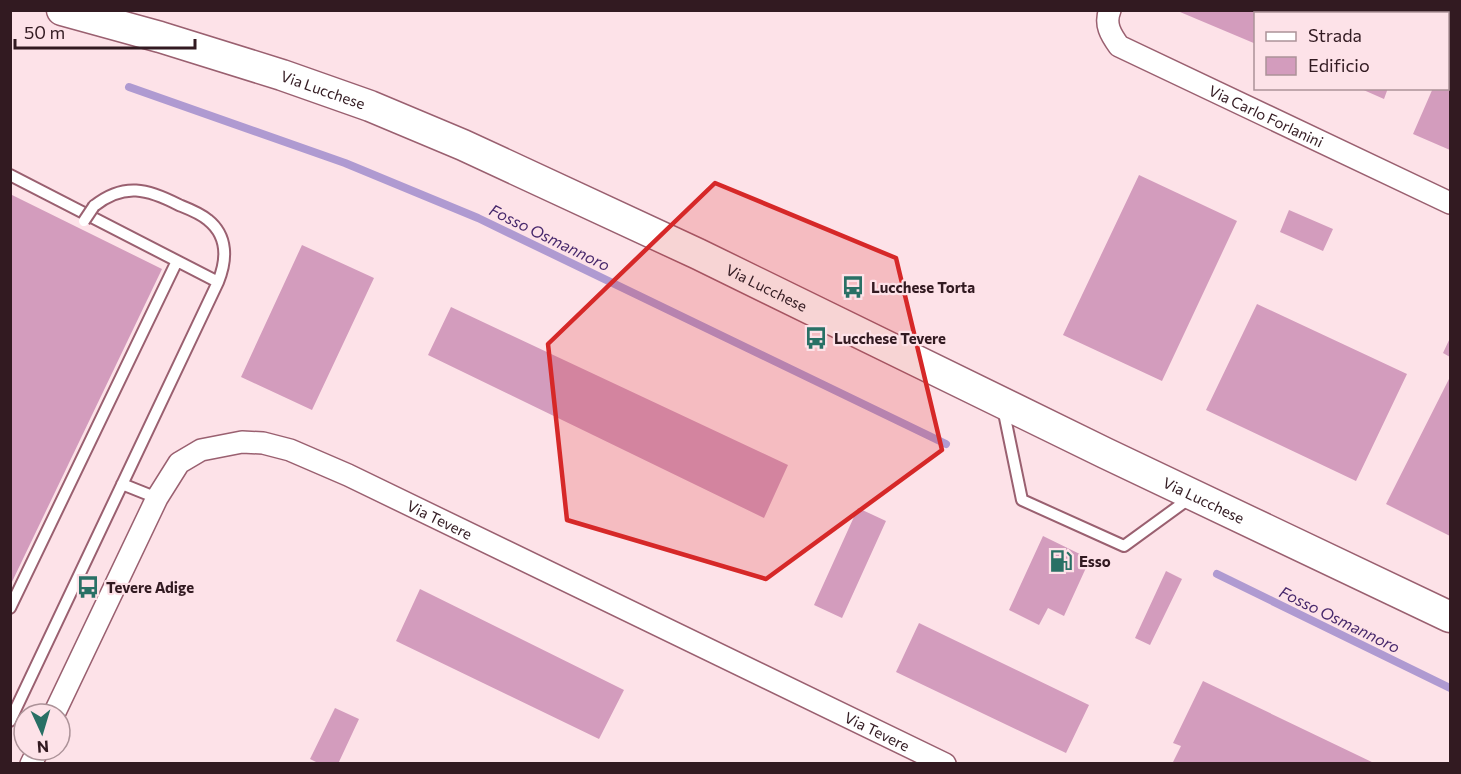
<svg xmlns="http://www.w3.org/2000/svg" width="1461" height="774" font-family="Commissioner,sans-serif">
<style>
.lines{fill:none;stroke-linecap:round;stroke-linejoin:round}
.stream{stroke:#af9ad1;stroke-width:8}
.building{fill:#d39cbd}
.service-casing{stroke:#9a6070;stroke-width:14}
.minor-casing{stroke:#9a6070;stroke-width:24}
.secondary-casing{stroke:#9a6070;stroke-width:33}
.service{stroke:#fff;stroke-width:10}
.minor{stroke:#fff;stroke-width:21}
.secondary{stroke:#fff;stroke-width:30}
.service-bridge-casing{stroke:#9a6070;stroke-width:14;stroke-linecap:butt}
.service-bridge{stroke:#fff;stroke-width:10}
.marked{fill:#d62828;fill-opacity:0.2;stroke:#d62828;stroke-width:4.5;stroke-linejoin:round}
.labels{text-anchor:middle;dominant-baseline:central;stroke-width:4.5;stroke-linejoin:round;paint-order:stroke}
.street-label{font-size:15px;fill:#321a21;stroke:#fde2e8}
.poi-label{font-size:15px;font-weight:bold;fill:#321a21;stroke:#fde2e8;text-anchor:start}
.water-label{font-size:16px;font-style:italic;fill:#48296c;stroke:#fde2e8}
</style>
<rect width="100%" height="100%" fill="#fde2e8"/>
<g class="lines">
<!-- stream -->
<path class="stream" d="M129,87L345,163L478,218L946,444
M1217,574L1450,688"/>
</g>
<!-- building -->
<path class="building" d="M1181,10H1422L1420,14H1256V44L1180,12Z
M1450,48V150L1413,134L1433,88H1448V55Z
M1359,88H1388L1384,99Z
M1139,175L1237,221L1162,381L1063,335Z
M10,194L162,269L10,586Z
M1289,210L1333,229L1323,251L1280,232Z
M302,245L374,278L312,410L241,377Z
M1257,304L1407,374L1356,481L1206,410Z
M451,307L788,465L764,518L428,355Z
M1450,338V357L1443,353Z
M1450,377V536L1386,504Z
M858,508L886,521L842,618L814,605Z
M1043,536L1090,559L1064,616L1048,608L1039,625L1009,610Z
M1166,571L1182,579L1150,645L1135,638Z
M420,589L624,690L599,739L396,641Z
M919,623L1089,705L1066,753L896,672Z
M1203,681L1376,764H1172L1181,746L1173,743Z
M335,708L359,719L338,764H320L310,759Z"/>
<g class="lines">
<!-- service casing -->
<g class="service-casing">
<path id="service" d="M10,175L218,282L10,721
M94,206C124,182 148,189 179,205C189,209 200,213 208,220C228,236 227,260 218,282
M1003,408L1022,500L1124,546L1190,498
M122,484L157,498
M10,608L177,261"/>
</g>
<!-- minor casing -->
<g class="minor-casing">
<g id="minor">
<path id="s1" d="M1110,10C1104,24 1111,35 1119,46L1450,203"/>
<path id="s2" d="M54,714L157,498L179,463L201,450L242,442L263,443L290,450L348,475L945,764"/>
<path d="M31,764L38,750"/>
</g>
</g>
<!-- secondary casing -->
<g class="secondary-casing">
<g id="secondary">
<path id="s3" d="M62,10L160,37L282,75L370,106L463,145L698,254L1105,453L1450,617"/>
</g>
</g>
<!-- service -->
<use href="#service" class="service"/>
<!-- minor -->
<use href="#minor" class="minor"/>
<!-- secondary -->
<use href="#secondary" class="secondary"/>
<!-- service-bridge casing -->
<g class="service-bridge-casing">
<path id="service-bridge" d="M84,221L94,206"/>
</g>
<!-- service-bridge -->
<use href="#service-bridge" class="service-bridge"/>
</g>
<!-- marked area -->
<path class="marked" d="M715,183L896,258L942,450L766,579L567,520L548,344Z"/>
<!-- icons -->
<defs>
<g id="bus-bare" transform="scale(1.8)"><path d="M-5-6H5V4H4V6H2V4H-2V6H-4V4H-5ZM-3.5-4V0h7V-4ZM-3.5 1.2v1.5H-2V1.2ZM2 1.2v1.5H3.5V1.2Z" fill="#297065" stroke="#fde2e8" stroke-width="2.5" paint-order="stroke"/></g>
<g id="fuel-bare" transform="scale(1.8)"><path d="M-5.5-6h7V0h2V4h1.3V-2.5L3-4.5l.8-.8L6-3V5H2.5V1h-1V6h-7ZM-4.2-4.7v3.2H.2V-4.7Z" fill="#297065" stroke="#fde2e8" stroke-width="2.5" paint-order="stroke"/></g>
</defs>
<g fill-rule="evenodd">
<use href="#bus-bare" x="853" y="287"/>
<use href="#bus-bare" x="816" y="338"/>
<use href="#fuel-bare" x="1061" y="561"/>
<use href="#bus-bare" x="88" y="587"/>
</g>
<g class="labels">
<!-- street labels -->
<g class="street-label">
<text stroke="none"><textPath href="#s3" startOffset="273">Via Lucchese</textPath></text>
<text stroke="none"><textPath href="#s1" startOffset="202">Via Carlo Forlanini</textPath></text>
<text stroke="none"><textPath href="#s3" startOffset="759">Via Lucchese</textPath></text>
<text stroke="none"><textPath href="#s3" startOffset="1245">Via Lucchese</textPath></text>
<text stroke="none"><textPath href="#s2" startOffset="562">Via Tevere</textPath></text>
<text stroke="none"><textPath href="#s2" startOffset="1048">Via Tevere</textPath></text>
</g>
<!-- poi labels -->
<g class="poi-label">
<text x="871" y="287">Lucchese Torta</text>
<text x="834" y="338">Lucchese Tevere</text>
<text x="1079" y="561">Esso</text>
<text x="106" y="587">Tevere Adige</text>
</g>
<!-- water labels -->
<g class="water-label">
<text transform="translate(550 237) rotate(26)">Fosso Osmannoro</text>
<text transform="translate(1340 619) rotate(26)">Fosso Osmannoro</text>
</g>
</g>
<!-- border -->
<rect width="1461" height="774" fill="none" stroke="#321a21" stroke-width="24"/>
<!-- legend -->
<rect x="1254" y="12" width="195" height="78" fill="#fde2e8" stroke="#ac9298" stroke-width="1.5"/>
<rect x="1266" y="32" width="30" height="9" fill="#ffffff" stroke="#ac9298" stroke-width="1.5"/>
<text x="1308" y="42" font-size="18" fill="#321a21">Strada</text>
<rect x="1266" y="57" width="30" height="18" fill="#d39cbd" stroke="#ac9298" stroke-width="1.5"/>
<text x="1308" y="72" font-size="18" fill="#321a21">Edificio</text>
<!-- north arrow -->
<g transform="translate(42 732) rotate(176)"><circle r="28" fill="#fde2e8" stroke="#ac9298" stroke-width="1.5"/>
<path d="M0-4.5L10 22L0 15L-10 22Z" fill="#297065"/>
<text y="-9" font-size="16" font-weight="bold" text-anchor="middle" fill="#321a21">N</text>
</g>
<!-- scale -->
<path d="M15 39v9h180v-9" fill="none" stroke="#321a21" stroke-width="3"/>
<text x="24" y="39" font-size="18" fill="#321a21" stroke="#fde2e8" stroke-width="4.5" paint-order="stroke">50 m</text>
</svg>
